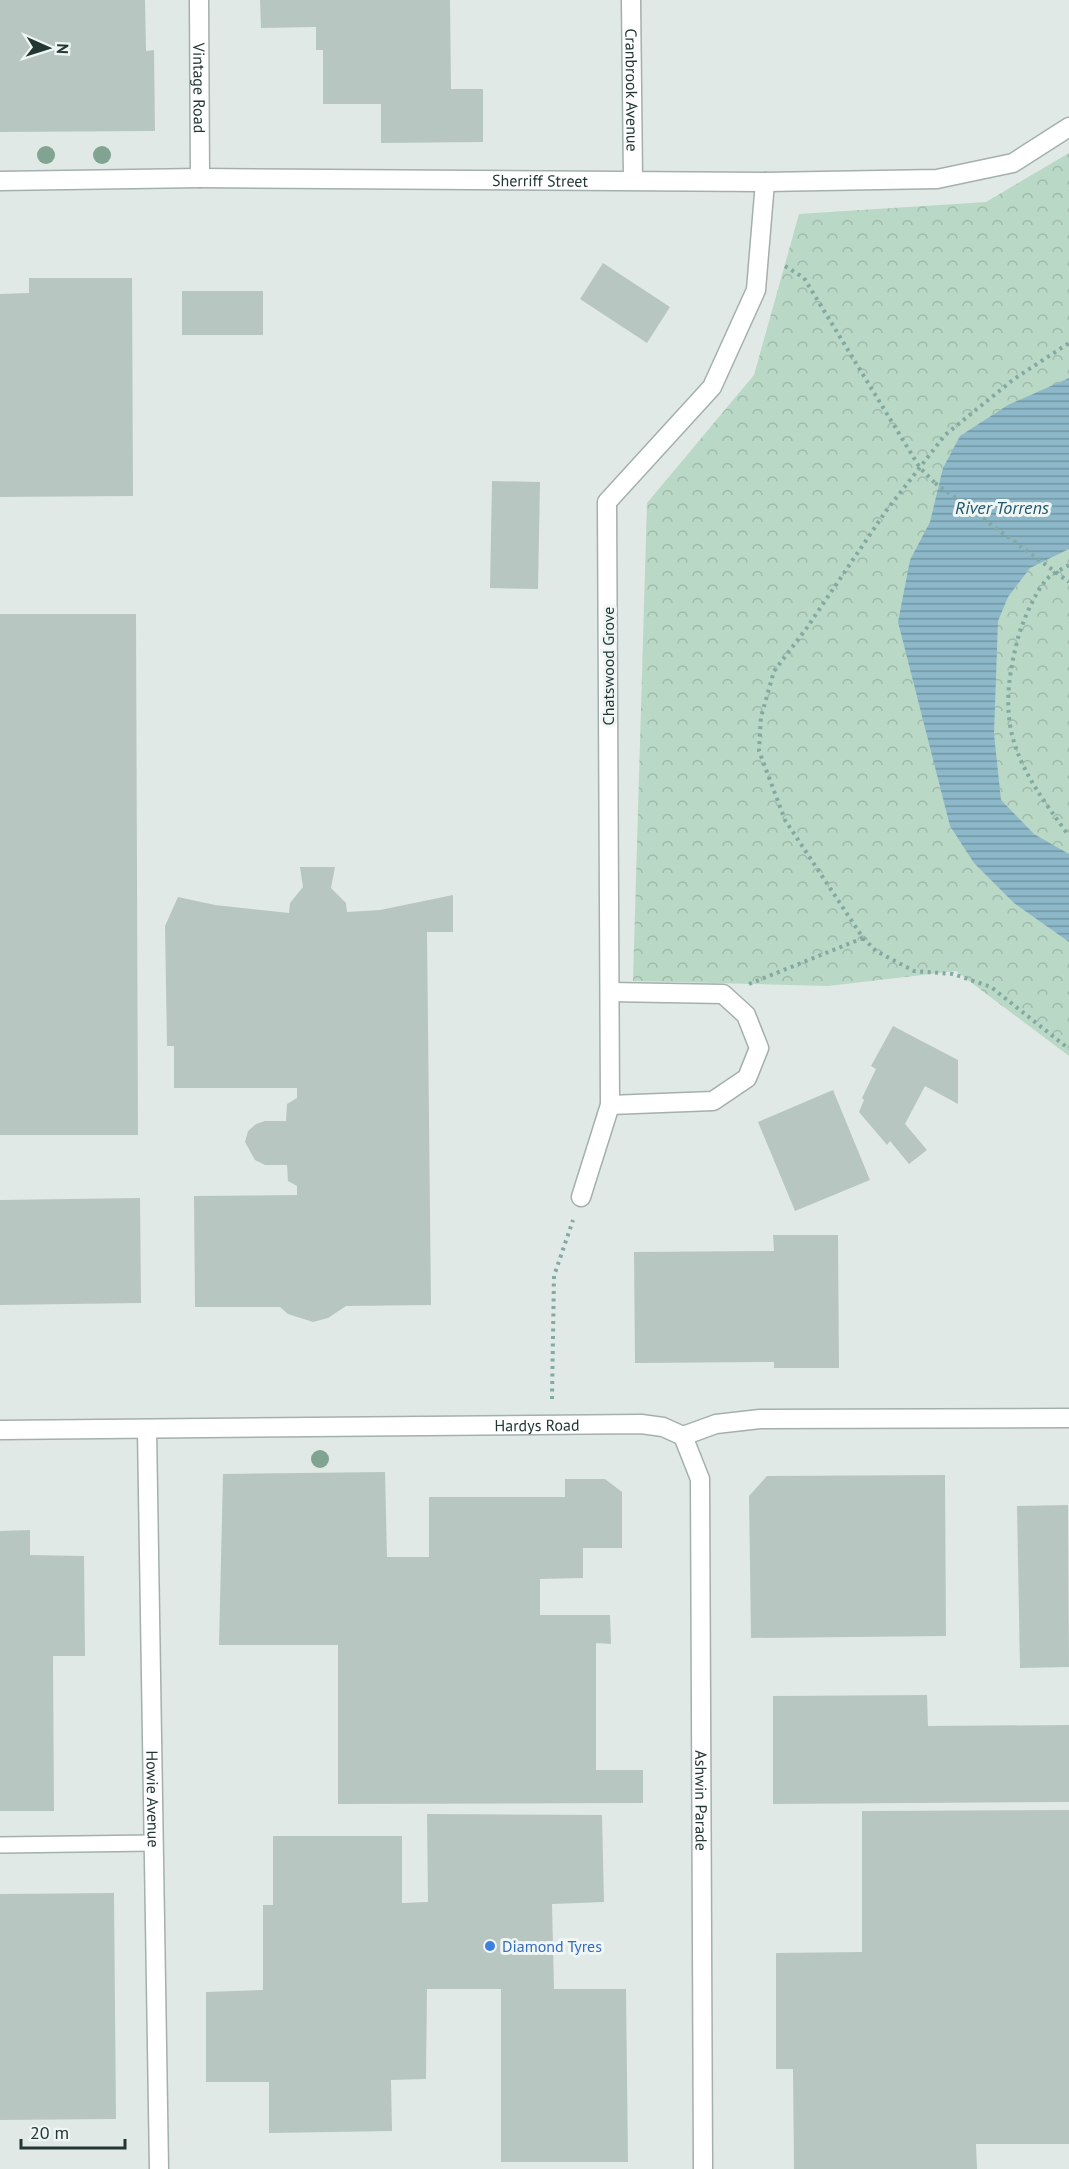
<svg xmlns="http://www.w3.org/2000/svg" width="1069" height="2169" font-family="'PT Sans',sans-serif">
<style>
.park{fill:url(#park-crowns)}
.water{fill:url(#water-rules)}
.building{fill:#b8c6c2}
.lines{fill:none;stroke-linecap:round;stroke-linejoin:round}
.service-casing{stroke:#a3b0ad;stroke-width:18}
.minor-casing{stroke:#a3b0ad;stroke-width:21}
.tertiary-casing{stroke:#a3b0ad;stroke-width:21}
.path{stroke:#83a9a2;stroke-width:4;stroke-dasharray:3 4.5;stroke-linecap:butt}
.service{stroke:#fff;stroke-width:15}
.minor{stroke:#fff;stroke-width:18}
.tertiary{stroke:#fff;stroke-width:18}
.path-bridge{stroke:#83a9a2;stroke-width:4;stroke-dasharray:3 4.5;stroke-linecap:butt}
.tree{fill:#80a392}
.shop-dot{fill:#3f7fe0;stroke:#eff6f4;stroke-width:2}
.labels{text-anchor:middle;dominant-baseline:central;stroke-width:6;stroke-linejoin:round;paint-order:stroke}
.street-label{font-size:16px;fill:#223734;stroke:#eff6f4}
.shop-label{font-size:16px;fill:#366cbe;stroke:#eff6f4;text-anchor:start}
.water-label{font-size:18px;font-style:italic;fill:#23576d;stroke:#eff6f4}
</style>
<defs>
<pattern id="park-crowns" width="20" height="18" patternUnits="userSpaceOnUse" patternTransform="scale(1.5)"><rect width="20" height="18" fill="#bad8c6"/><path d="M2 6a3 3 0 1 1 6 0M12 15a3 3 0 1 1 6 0" fill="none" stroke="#a0baab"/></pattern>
<pattern id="water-rules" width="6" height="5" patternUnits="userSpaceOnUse" patternTransform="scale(1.5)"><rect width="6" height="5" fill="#8cb8c9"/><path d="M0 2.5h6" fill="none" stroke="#7296a4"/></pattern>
</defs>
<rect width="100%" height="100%" fill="#e0e9e6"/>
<!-- park -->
<path class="park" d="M1069,153V1056L956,971L828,986L633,981L647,503L754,375L799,214L986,202Z"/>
<!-- water -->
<path class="water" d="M1069,378V549L1030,568L1008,597L998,621L994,734L1001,800L1034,834L1069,854V942L1014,903L974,863L950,826L898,622L910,560L930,522L943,468L960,436L1008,405Z"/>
<!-- building -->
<path class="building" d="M0,0H145L146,51L154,50L155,131L0,132Z
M260,0H450L451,89H483V142L381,143V104H323V50H316V27L261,28Z
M603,263L670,307L647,343L580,299Z
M29,278H132L133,496L0,497V294L29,293Z
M182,291H263V335H182Z
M492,481L540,482L538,589L490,588Z
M0,614H136L138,1135H0Z
M300,867H335L331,888L346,903L347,912L380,910L453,895V932H427L431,1305L346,1306L328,1318L313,1322L288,1314L280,1307H195L194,1196L297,1195V1186L288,1181L287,1165H265L255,1160L245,1142L248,1131L256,1124L265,1121H286L287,1104L297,1098V1088H174V1046H167L165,926L178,897L215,905L289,913L290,903L303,887Z
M893,1026L958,1060V1104L925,1086L905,1124L927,1150L909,1164L890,1141L887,1145L859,1112L864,1100L862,1098L876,1069L871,1066Z
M833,1090L870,1180L795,1211L758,1122Z
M140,1198L141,1303L0,1305V1200Z
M773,1235H838L839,1368H774V1362L635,1363L634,1252L774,1251Z
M385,1472L387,1557H429V1497H565V1479H605L622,1492V1548H583V1578L540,1579V1615H610L611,1644L596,1643V1770H643V1803L338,1804V1645H219L223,1474Z
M945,1475L946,1636L751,1638L749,1496L767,1476Z
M1068,1505L1069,1667L1020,1668L1017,1506Z
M30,1530V1555L84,1556L85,1656H53L54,1811H0V1531Z
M927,1695L928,1726L1069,1725V1802L773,1804V1696Z
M1069,1810V2144H976L977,2169H794L793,2069H776V1953L862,1952V1811Z
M427,1814L602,1815L604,1902L552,1904L554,1989H626L628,2162H501V1989H427L426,2079L391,2080L392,2131L269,2133V2082H206V1992L263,1990V1905H273V1836H402V1903L428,1902Z
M114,1893L116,2119L0,2120V1894Z"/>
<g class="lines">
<!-- service casing -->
<g class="service-casing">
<path id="service" d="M0,1845L154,1843"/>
</g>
<!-- minor casing -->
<g class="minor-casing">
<g id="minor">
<path id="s1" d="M199,0L200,178"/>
<path id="s2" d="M631,0L633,179"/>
<path id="s3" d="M0,181L200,178L765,182L937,179L1013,163L1069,127"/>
<path d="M610,1105L713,1101L747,1078L759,1048L746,1015L723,994L610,992"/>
<path d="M581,1197L610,1105L607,502L712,387L756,290L765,182"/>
<path id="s4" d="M147,1430L159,2169"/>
<path d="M683,1436L716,1424L760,1419L1069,1418"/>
</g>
</g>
<!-- tertiary casing -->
<g class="tertiary-casing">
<g id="tertiary">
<path id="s5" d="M0,1430L641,1424L663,1427L683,1436L700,1479L703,2169"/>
</g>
</g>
<!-- path -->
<path class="path" d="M785,266L804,278L920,468L935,483
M1069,565C1062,569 1051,574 1046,580C1034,594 1021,625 1017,642C994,731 1018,766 1069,836
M863,938L876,951L914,971L953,974L991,987L1069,1049
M749,984L863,938L785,820L759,751L761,717L774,671L806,629L886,511L945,435L1014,379L1069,343
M552,1399L554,1276L573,1220"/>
<!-- service -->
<use href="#service" class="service"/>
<!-- minor -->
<use href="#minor" class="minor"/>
<!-- tertiary -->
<use href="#tertiary" class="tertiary"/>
<!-- path-bridge -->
<path class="path-bridge" d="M935,483L1069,582"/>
</g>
<!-- trees -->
<g class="tree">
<circle cx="46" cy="155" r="9"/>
<circle cx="102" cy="155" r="9"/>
<circle cx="320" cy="1459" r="9"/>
</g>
<!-- markers -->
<circle class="shop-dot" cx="490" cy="1946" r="6"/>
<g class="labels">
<!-- street labels -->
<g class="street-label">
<text stroke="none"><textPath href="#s1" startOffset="88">Vintage Road</textPath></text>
<text stroke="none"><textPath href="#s2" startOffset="90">Cranbrook Avenue</textPath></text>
<text stroke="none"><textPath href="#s3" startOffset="540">Sherriff Street</textPath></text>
<text transform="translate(608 666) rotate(-90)">Chatswood Grove</text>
<text stroke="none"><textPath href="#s5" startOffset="537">Hardys Road</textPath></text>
<text stroke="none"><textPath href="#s4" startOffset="369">Howie Avenue</textPath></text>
<text stroke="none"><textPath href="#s5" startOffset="1053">Ashwin Parade</textPath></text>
</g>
<!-- shop labels -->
<g class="shop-label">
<text x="502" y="1946">Diamond Tyres</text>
</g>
<!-- water labels -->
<g class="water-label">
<text x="1002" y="507">River Torrens</text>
</g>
</g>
<!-- north arrow -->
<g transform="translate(48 48) rotate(93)" stroke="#eff6f4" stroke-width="4.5" paint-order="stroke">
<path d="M0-4.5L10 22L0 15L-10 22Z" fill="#223734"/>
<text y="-9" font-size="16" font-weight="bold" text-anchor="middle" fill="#223734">N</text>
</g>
<!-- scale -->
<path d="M21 2139v9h104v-9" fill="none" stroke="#223734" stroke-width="3"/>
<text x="30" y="2139" font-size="18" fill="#223734" stroke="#eff6f4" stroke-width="4.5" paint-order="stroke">20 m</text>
</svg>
